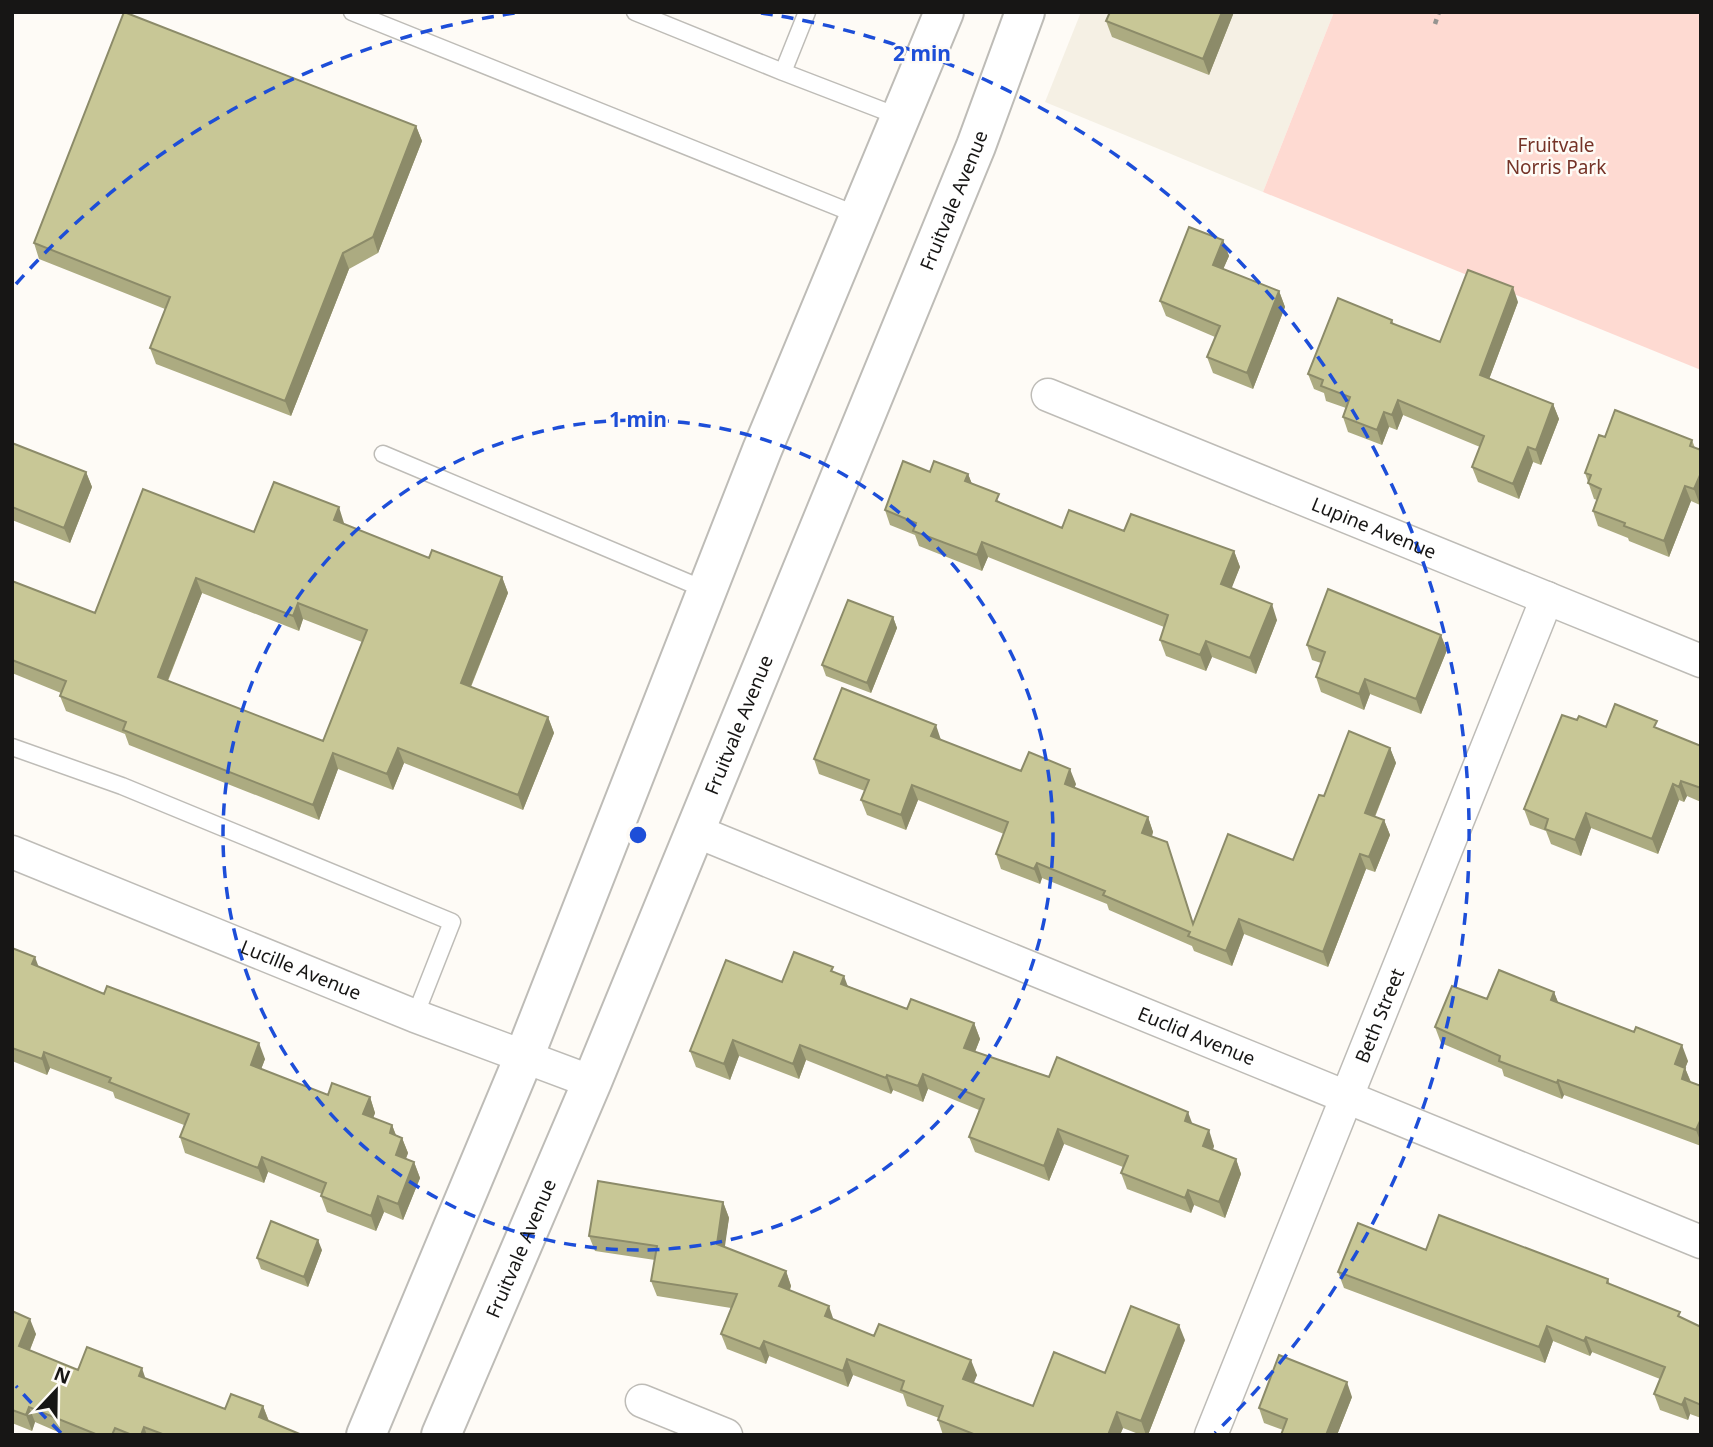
<svg xmlns="http://www.w3.org/2000/svg" width="1713" height="1447" font-family="'Noto Sans',sans-serif">
<style>
.built{fill:#f5f0e4}
.green{fill:#fedad2}
.lines{fill:none;stroke-linecap:round;stroke-linejoin:round}
.service-casing{stroke:#bebcb7;stroke-width:19}
.minor-casing{stroke:#bebcb7;stroke-width:35}
.secondary-casing{stroke:#bebcb7;stroke-width:42}
.path{stroke:#969491;stroke-width:4.5;stroke-dasharray:5 5;stroke-linecap:butt}
.service{stroke:#fff;stroke-width:16}
.minor{stroke:#fff;stroke-width:32}
.secondary{stroke:#fff;stroke-width:38}
.wall{fill:#acab81;fill-rule:evenodd}
.shaded-wall{fill:#8c8b69}
.building{fill:#c8c796;stroke:#8c8b69;stroke-width:2;fill-rule:evenodd}
.ring{fill:none;stroke:#1d4ed8;stroke-width:3.5;stroke-dasharray:12 9}
.labels{text-anchor:middle;dominant-baseline:central;stroke-width:5;stroke-linejoin:round;paint-order:stroke}
.park-label{font-size:19px;fill:#753327;stroke:#fefbf6}
.street-label{font-size:19px;fill:#171615;stroke:#fefbf6}
.centre{fill:#1d4ed8;stroke:#fefbf6;stroke-width:3.5}
.ring-label{font-size:21px;text-anchor:middle;font-weight:bold;fill:#1d4ed8;stroke:#fefbf6;stroke-width:5;stroke-linejoin:round;paint-order:stroke}
</style>
<rect width="100%" height="100%" fill="#fefbf6"/>
<!-- built -->
<path class="built" d="M1081,12H1334L1263,192L1045,102Z"/>
<!-- green -->
<path class="green" d="M1334,12H1701V370L1263,192Z"/>
<g class="lines">
<!-- service casing -->
<g class="service-casing">
<path id="service" d="M352,12L860,216
M635,12L783,72
M807,12L783,72L900,117
M383,454L706,590
M12,747L122,786L452,922L415,1016"/>
</g>
<!-- minor casing -->
<g class="minor-casing">
<g id="minor">
<path id="s1" d="M1048,395L1701,661"/>
<path id="s2" d="M693,830L1701,1242"/>
<path id="s3" d="M12,852L415,1016L592,1082"/>
<path d="M642,1401L726,1435"/>
<path id="s4" d="M1211,1435L1547,598"/>
</g>
</g>
<!-- secondary casing -->
<g class="secondary-casing">
<g id="secondary">
<path d="M366,1435L524,1057L762,450L944,12"/>
<path id="s5" d="M441,1435L592,1082L976,146L1025,12"/>
</g>
</g>
<!-- path -->
<path class="path" d="M1435,24L1439,12"/>
<!-- service -->
<use href="#service" class="service"/>
<!-- minor -->
<use href="#minor" class="minor"/>
<!-- secondary -->
<use href="#secondary" class="secondary"/>
</g>
<!-- wall -->
<path class="wall" d="M1110,12H1234L1209,75L1112,37L1106,21Z
M416,126L422,141L378,253L349,269L291,416L156,364L150,348L165,309L39,259L34,243Z
M1223,240L1229,256L1223,269L1279,291L1285,307L1253,389L1213,373L1207,357L1215,337L1166,316L1160,301Z
M1518,302L1489,379L1553,404L1559,419L1541,465L1533,462L1519,499L1478,482L1472,467L1480,447L1403,415L1397,430L1389,427L1382,445L1348,432L1343,417L1346,408L1326,401L1324,393L1314,389L1308,374L1392,320L1394,325L1440,342Z
M1605,437L1692,440L1695,448L1701,450V503L1700,505L1691,501L1669,557L1629,541L1628,538L1598,526L1593,511L1597,500L1594,499L1585,473Z
M12,443L86,472L92,487L70,543L12,520Z
M930,472L968,474L972,484L1002,503L1062,528L1124,531L1234,551L1240,567L1231,588L1277,620L1256,674L1212,657L1206,671L1166,656L1160,640L1164,627L988,557L982,571L919,546L915,535L890,525L885,510Z
M344,523V524L429,558L502,577L508,593L471,687L548,717L554,733L523,810L404,763L393,790L338,769L319,820L129,745L125,734L66,711L60,696L61,693L12,673V581L95,613L254,532ZM202,593L299,631L303,619L362,642L323,741L168,681Z
M893,617L897,628L871,693L826,676L822,665Z
M1307,645L1447,650L1421,714L1370,694L1364,710L1321,692L1316,677L1321,663L1312,660Z
M1577,720L1606,727L1660,729L1701,746V802L1687,796L1684,802L1679,800L1658,854L1591,828L1581,856L1551,844L1546,831L1530,825L1524,809Z
M941,740L1021,771L1076,784L1074,788L1148,817L1153,832L1152,837L1172,857L1193,923L1293,860L1324,796L1390,748L1396,763L1375,817L1384,820L1390,835L1375,872L1366,869L1328,967L1244,934L1232,966L1194,951L1192,946L1109,910L1107,904L1042,878L1040,884L1001,869L996,854L1004,834L918,800L906,830L867,815L861,800L865,791L819,774L814,759Z
M12,948L39,967L265,1059L261,1069L328,1095L370,1097L375,1113L373,1118L392,1125L396,1135L402,1138L408,1153L406,1159L414,1162L420,1178L403,1220L384,1212L376,1231L327,1212L321,1196L322,1194L268,1172L264,1183L185,1153L180,1137L184,1125L115,1098L113,1092L50,1068L47,1075L12,1061Z
M835,973L848,986L907,1009L974,1023L980,1039L975,1052L1193,1124L1214,1146L1213,1150L1236,1159L1241,1174L1225,1218L1194,1205L1191,1213L1127,1189L1121,1173L1123,1167L1064,1144L1049,1181L975,1152L969,1137L979,1110L928,1089L923,1102L893,1090L891,1094L806,1060L799,1079L739,1056L730,1080L696,1067L690,1051L782,982Z
M1554,992L1558,1003L1688,1061L1685,1068L1691,1082L1701,1086V1146L1564,1095L1562,1099L1504,1076L1502,1069L1441,1043L1435,1027L1487,999Z
M723,1202L729,1218L724,1247L786,1271L791,1286L790,1290L834,1320L977,1375L973,1383L1033,1406L1105,1373L1185,1340L1148,1435H1141L1123,1428L1120,1435H943L938,1420L939,1418L907,1406L903,1394L853,1375L848,1387L769,1356L766,1364L727,1349L721,1334L731,1308L657,1296L651,1281L655,1260L595,1251L589,1236Z
M322,1250L308,1287L261,1269L257,1258Z
M1426,1250L1608,1279L1610,1285L1701,1327V1418L1690,1414L1688,1420L1660,1410L1654,1394L1660,1379L1592,1352L1590,1356L1553,1341L1545,1363L1344,1288L1338,1272Z
M12,1311L36,1334L30,1350L78,1370L145,1378L225,1409L263,1406L269,1421L303,1435H65L35,1422L32,1431L12,1423Z
M1352,1397L1337,1435H1281L1283,1430L1264,1423L1259,1408Z"/>
<!-- shaded-wall -->
<path class="shaded-wall" d="M1222,12H1234L1209,75L1203,59Z
M416,126L422,141L378,253L373,237Z
M1223,240L1229,256L1218,281L1213,265Z
M343,253L349,269L291,416L285,401Z
M1513,287L1518,302L1485,390L1480,375Z
M1279,291L1285,307L1253,389L1247,373Z
M1398,400L1403,415L1397,430L1392,415Z
M1553,404L1559,419L1541,465L1536,450Z
M1384,412L1389,427L1382,445L1377,430Z
M1528,447L1533,462L1519,499L1513,484Z
M86,472L92,487L70,543L64,528Z
M1701,473V503L1700,505L1694,489Z
M968,474L974,489L965,481Z
M1685,486L1691,501L1669,557L1664,541Z
M339,507L344,523L340,536L334,520Z
M982,542L988,557L982,571L977,555Z
M1234,551L1240,567L1227,600L1221,584Z
M502,577L508,593L466,698L461,683Z
M196,578L202,593L163,692L158,677Z
M298,603L303,619L299,631L293,616Z
M1272,604L1277,620L1256,674L1250,658Z
M893,617L897,628L871,693L867,683Z
M1441,635L1447,650L1421,714L1416,699Z
M1206,641L1212,657L1206,671L1200,655Z
M1365,679L1370,694L1364,710L1359,694Z
M548,717L554,733L523,810L518,795Z
M936,725L941,740L931,736Z
M398,748L404,763L393,790L387,774Z
M1390,748L1396,763L1370,828L1365,813Z
M333,753L338,769L319,820L313,805Z
M1070,769L1076,784L1070,799L1065,784Z
M1681,781L1687,796L1684,802L1679,787Z
M1673,784L1679,800L1658,854L1652,839Z
M912,785L918,800L906,830L901,815Z
M1586,813L1591,828L1581,856L1575,840Z
M1148,817L1153,832L1147,848L1142,833Z
M1384,820L1390,835L1375,872L1369,857Z
M1360,854L1366,869L1328,967L1323,952Z
M1037,863L1042,878L1040,884L1034,869Z
M1239,919L1244,934L1232,966L1226,951Z
M35,957L41,973L32,964Z
M844,976L850,992L841,984Z
M1554,992L1560,1007L1551,1000Z
M974,1023L980,1039L970,1064L964,1048Z
M733,1040L739,1056L730,1080L724,1064Z
M259,1043L265,1059L257,1080L251,1065Z
M800,1045L806,1060L799,1079L793,1064Z
M1682,1045L1688,1061L1681,1079L1675,1064Z
M44,1052L50,1068L47,1075L42,1059Z
M1685,1068L1691,1083L1682,1079Z
M923,1074L928,1089L923,1102L918,1086Z
M887,1075L893,1090L891,1094L886,1078Z
M1558,1080L1564,1095L1562,1099L1557,1083Z
M370,1097L375,1113L369,1129L363,1114Z
M1188,1112L1194,1128L1185,1121Z
M1701,1119V1143L1696,1130Z
M392,1125L398,1141L390,1133Z
M1058,1129L1064,1144L1049,1181L1044,1166Z
M1209,1130L1214,1146L1208,1162L1203,1146Z
M402,1138L408,1153L401,1170L396,1155Z
M262,1157L268,1172L264,1183L258,1168Z
M1236,1159L1241,1174L1225,1218L1219,1202Z
M414,1162L420,1178L403,1220L398,1204Z
M1188,1190L1194,1205L1191,1213L1185,1198Z
M378,1196L384,1212L376,1231L371,1216Z
M723,1202L729,1218L723,1260L717,1244Z
M318,1240L322,1250L308,1287L304,1277Z
M786,1271L791,1286L785,1302L779,1286Z
M829,1306L834,1321L825,1316Z
M30,1319L36,1334L25,1362L19,1346Z
M1179,1325L1185,1340L1148,1435H1146L1141,1421Z
M1547,1326L1553,1341L1545,1363L1539,1347Z
M1586,1337L1592,1352L1590,1356L1584,1341Z
M764,1341L769,1356L766,1364L760,1349Z
M847,1359L853,1375L848,1387L843,1371Z
M971,1360L977,1375L969,1395L963,1379Z
M142,1368L147,1383L139,1376Z
M1347,1382L1352,1397L1337,1435H1326Z
M1685,1398L1690,1414L1688,1420L1682,1405Z
M263,1406L269,1422L259,1417Z
M29,1407L35,1422L32,1431L26,1415Z
M1117,1412L1123,1428L1120,1435H1108Z
M144,1427L147,1435H141Z"/>
<!-- building -->
<path class="building" d="M124,12L416,126L373,237L343,253L285,401L150,348L170,297L34,243Z
M1110,12H1222L1203,59L1106,21Z
M1189,227L1223,240L1213,265L1279,291L1247,373L1207,357L1220,326L1160,301Z
M1468,270L1513,287L1480,375L1553,404L1536,450L1528,447L1513,484L1472,467L1484,436L1398,400L1392,415L1384,412L1377,430L1343,417L1350,397L1321,386L1323,380L1308,374L1338,298L1392,320L1391,323L1440,342Z
M1615,410L1692,440L1690,446L1701,450V473L1694,489L1685,486L1664,541L1624,526L1625,523L1593,511L1601,489L1588,483L1591,475L1585,473L1599,435L1605,437Z
M12,443L86,472L64,528L12,507Z
M903,461L930,472L934,461L968,474L965,481L999,494L996,501L1062,528L1069,510L1124,531L1131,514L1234,551L1221,584L1272,604L1250,658L1206,641L1200,655L1160,640L1168,615L982,542L977,555L913,531L916,523L885,510Z
M274,482L339,507L334,520L429,558L432,550L502,577L461,683L548,717L518,795L398,748L387,774L333,753L313,805L123,730L126,722L60,696L66,681L12,660V581L95,613L143,489L254,532ZM196,578L293,616L298,603L367,630L323,741L158,677Z
M1328,589L1441,635L1416,699L1365,679L1359,694L1316,677L1325,652L1307,645Z
M848,600L893,617L867,683L822,665Z
M842,688L936,725L931,736L1021,771L1029,752L1070,769L1065,784L1148,817L1142,833L1167,842L1193,924L1228,834L1293,860L1319,795L1324,796L1349,731L1390,748L1365,813L1384,820L1369,857L1360,854L1323,952L1239,919L1226,951L1188,936L1190,932L1103,895L1105,891L1037,863L1034,869L996,854L1008,822L912,785L901,815L861,800L869,780L814,759Z
M1615,704L1657,721L1654,727L1701,746V788L1681,781L1679,787L1673,784L1652,839L1586,813L1575,840L1545,829L1548,819L1524,809L1562,715L1577,720L1579,716L1606,727Z
M12,948L35,957L32,964L104,994L107,986L259,1043L251,1065L328,1095L332,1083L370,1097L363,1114L392,1125L390,1133L402,1138L396,1155L414,1162L398,1204L378,1196L371,1216L321,1196L326,1183L262,1157L258,1168L180,1137L189,1114L109,1082L111,1078L44,1052L42,1059L12,1048Z
M794,952L833,967L831,971L844,976L841,984L907,1009L911,999L974,1023L964,1048L1049,1077L1057,1057L1188,1112L1185,1121L1209,1130L1203,1146L1236,1159L1219,1202L1188,1190L1185,1198L1121,1173L1128,1156L1058,1129L1044,1166L969,1137L984,1099L923,1074L918,1086L887,1075L886,1078L800,1045L793,1064L733,1040L724,1064L690,1051L726,960L782,982Z
M1499,970L1554,992L1551,1000L1634,1032L1636,1027L1682,1045L1675,1064L1685,1068L1682,1079L1701,1086V1119L1696,1130L1558,1080L1557,1083L1499,1061L1500,1056L1435,1027L1452,986L1487,999Z
M598,1181L723,1202L717,1244L786,1271L779,1286L829,1306L825,1316L874,1336L879,1324L971,1360L963,1379L1033,1406L1054,1352L1105,1373L1131,1306L1179,1325L1141,1421L1117,1412L1108,1435H976L938,1420L943,1406L901,1390L904,1381L847,1359L843,1371L764,1341L760,1349L721,1334L737,1294L651,1281L657,1246L589,1236Z
M1439,1215L1608,1279L1607,1283L1680,1312L1678,1316L1701,1327V1405L1685,1398L1682,1405L1654,1394L1665,1367L1586,1337L1584,1341L1547,1326L1539,1347L1338,1272L1358,1223L1426,1250Z
M271,1221L318,1240L304,1277L257,1258Z
M12,1311L30,1319L19,1346L78,1370L87,1347L142,1368L139,1376L225,1409L231,1394L263,1406L259,1417L302,1435H165L144,1427L141,1435H132L115,1428L112,1435H98L29,1407L26,1415L12,1410Z
M1279,1355L1347,1382L1326,1435H1281L1287,1419L1259,1408Z"/>
<!-- distance rings -->
<g class="ring">
<circle cx="638" cy="835" r="415"/>
<path d="M61 1433A831 831 0 0 1 16 1386M16 284A831 831 0 0 1 515 13M761 13A831 831 0 0 1 1215 1433"/>
</g>
<g class="labels">
<!-- park labels -->
<g class="park-label">
<text x="1556" y="145">Fruitvale<tspan x="1556" dy="22">Norris Park</tspan></text>
</g>
<!-- street labels -->
<g class="street-label">
<text stroke="none"><textPath href="#s5" startOffset="1337">Fruitvale Avenue</textPath></text>
<text stroke="none"><textPath href="#s1" startOffset="352">Lupine Avenue</textPath></text>
<text stroke="none"><textPath href="#s5" startOffset="770">Fruitvale Avenue</textPath></text>
<text stroke="none"><textPath href="#s3" startOffset="312">Lucille Avenue</textPath></text>
<text stroke="none"><textPath href="#s4" startOffset="452">Beth Street</textPath></text>
<text stroke="none"><textPath href="#s2" startOffset="544">Euclid Avenue</textPath></text>
<text stroke="none"><textPath href="#s5" startOffset="203">Fruitvale Avenue</textPath></text>
</g>
</g>
<circle cx="638" cy="835" r="10" class="centre"/>
<g class="ring-label">
<text x="922" y="61">2 min</text>
<text x="638" y="427">1 min</text>
</g>
<!-- border -->
<rect width="1713" height="1447" fill="none" stroke="#171615" stroke-width="28"/>
<!-- north arrow -->
<g transform="translate(56 1391) rotate(22)" stroke="#fefbf6" stroke-width="5" paint-order="stroke">
<path d="M0-5L12 26L0 18L-12 26Z" fill="#171615"/>
<text y="-10" font-size="19" font-weight="bold" text-anchor="middle" fill="#171615">N</text>
</g>
</svg>
